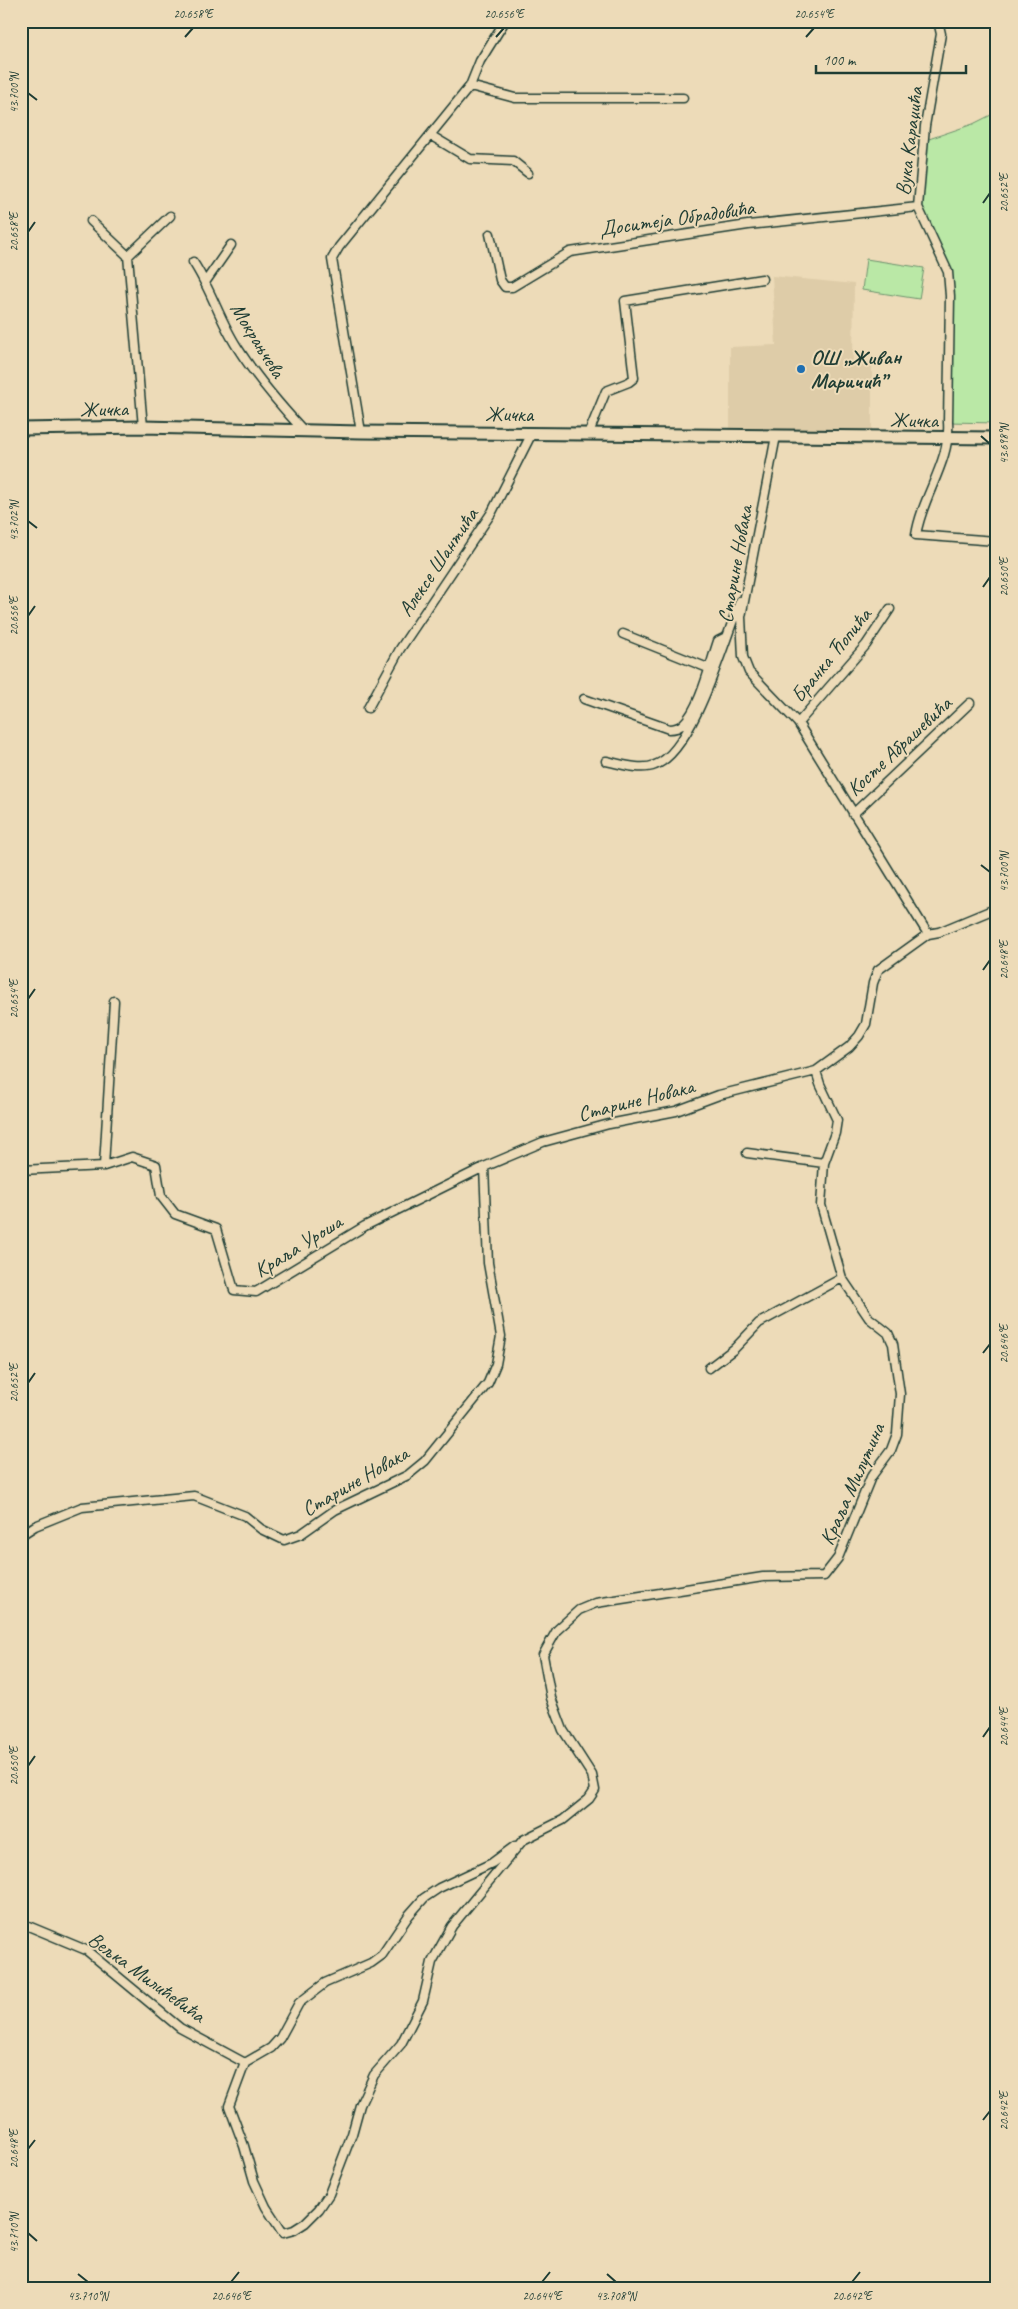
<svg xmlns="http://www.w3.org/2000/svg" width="1018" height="2309" font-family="Caveat,sans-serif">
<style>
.built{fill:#decca8}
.green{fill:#bae8a6;stroke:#6c926d}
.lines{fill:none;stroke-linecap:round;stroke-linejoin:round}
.minor-casing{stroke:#1f3d34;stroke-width:11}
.secondary-casing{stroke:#1f3d34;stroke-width:15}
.minor{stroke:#eddbb8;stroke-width:8}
.secondary{stroke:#eddbb8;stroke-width:11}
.ticks{fill:none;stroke:#1f3d34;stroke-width:2}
.poi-dot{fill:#1f6fb2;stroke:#eddbb8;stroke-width:2}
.labels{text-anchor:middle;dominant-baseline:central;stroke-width:4;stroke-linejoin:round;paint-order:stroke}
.street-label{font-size:21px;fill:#1f3d34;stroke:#eddbb8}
.poi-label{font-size:21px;font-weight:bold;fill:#1f3d34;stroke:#eddbb8;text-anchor:start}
.neatline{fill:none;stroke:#1f3d34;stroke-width:2}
.ticks-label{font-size:12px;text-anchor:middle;fill:#1f3d34}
</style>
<rect width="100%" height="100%" fill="#eddbb8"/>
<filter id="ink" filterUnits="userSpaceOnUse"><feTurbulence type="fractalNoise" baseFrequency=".02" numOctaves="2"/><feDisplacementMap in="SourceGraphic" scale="10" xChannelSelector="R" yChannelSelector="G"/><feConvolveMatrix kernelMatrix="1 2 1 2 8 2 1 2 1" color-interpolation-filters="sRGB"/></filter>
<g filter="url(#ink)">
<!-- built -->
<path class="built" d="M772,276L854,284L853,361L872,363V438L730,436V347L776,345Z"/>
<!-- green -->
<path class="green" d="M997,112V423L948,422V272L918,208L923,141L973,124Z
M866,259L924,268L919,299L862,290Z"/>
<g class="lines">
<!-- minor casing -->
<g class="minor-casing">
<path id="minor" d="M938,21L941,34L925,126L918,207L948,272L950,296L948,422C951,461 922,496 916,535L996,541
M470,86L515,98H683
M430,135L470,159L513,161L528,173
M91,221L128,256
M490,234L500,280L505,287H512L570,252L748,225L918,207
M193,262C211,289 219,319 237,347C256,377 279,404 303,430
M206,281L231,245
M143,427L128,256L170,216
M361,432L332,259L339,247L470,86L480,61L505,21
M588,435L606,391L629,382L634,378L625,301L762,279
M776,436L741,617L743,657L749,672L798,723L928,934
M623,634L708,668
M584,699L669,729C674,729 679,728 683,724C700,709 710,664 718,641L726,637
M368,708L400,649L492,512L532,433
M798,723L866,645L890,609
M606,761C621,764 641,771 655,765C693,752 725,639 740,601
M853,814L970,703
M747,1153L824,1163
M104,1166L114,1001
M21,1170L104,1166L132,1157L156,1165L161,1196L175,1214L216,1229L234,1290L256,1292L365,1226L484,1167L543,1142L609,1124L676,1111L719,1095L816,1071L849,1047L859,1036L866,1024L873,983L878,970L928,934L939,932L997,908
M709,1368L734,1349L759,1323L842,1278
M21,1535L35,1526L82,1507L194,1496L245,1516L261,1529L284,1540L301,1534L335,1510L408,1475L425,1461L488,1383L496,1364L501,1336L488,1263L484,1167
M21,1923L86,1950L180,2028L245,2063L229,2106L244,2146L254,2181L266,2207L283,2233L294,2230L305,2223L319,2209L329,2194L352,2134L360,2105L374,2075L401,2044L423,2001L432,1962L452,1926L523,1840L563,1820L589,1799L595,1790L592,1775L563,1730L551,1698L543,1655L557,1630L579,1610L596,1603L763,1577L824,1576L838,1558L871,1477L891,1450L897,1434L900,1394L893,1344L888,1333L869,1318L842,1278L821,1205L824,1163L835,1133L837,1120L820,1084L816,1071
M245,2063L271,2048L280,2038L299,2003L325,1983L371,1963L382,1955L409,1915L424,1898L439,1888L492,1863L515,1846"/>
</g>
<!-- secondary casing -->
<g class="secondary-casing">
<path id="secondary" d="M21,429L143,427L361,432L997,438"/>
</g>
<!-- minor -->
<use href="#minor" class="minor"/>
<!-- secondary -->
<use href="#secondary" class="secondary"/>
</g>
</g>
<!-- ticks -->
<path class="ticks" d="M185,37L193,28M496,37L504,28M806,37L814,28M28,93L37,100M983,203L990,193M28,232L35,222M981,436L990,444M28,521L37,528M983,587L990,577M28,616L35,606M981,865L990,872M983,970L990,960M28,999L35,989M983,1353L990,1344M28,1383L35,1373M983,1737L990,1727M28,1766L35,1756M983,2120L990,2111M28,2149L35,2140M28,2233L37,2241M78,2274L88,2282M607,2274L616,2282M231,2282L239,2272M542,2282L550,2272M852,2282L860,2272"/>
<!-- markers -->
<circle class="poi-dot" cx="801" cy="369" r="5"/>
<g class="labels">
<!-- street labels -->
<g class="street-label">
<text transform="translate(909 141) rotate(-83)">Вука Караџића</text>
<text transform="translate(677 218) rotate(-8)">Доситеја Обрадовића</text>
<text transform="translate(258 340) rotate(58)">Мокрањчева</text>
<text transform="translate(104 409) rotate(-1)">Жичка</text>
<text x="509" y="414">Жичка</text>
<text transform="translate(914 420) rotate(1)">Жичка</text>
<text transform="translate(438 562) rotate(-56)">Алексе Шантића</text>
<text transform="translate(735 564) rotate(-80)">Старине Новака</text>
<text transform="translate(831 655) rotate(-51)">Бранка Ћопића</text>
<text transform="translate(899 746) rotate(-43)">Косте Абрашевића</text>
<text transform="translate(636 1100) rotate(-14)">Старине Новака</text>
<text transform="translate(298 1246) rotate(-32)">Краља Уроша</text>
<text transform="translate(355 1481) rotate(-30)">Старине Новака</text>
<text transform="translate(852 1484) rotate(-66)">Краља Милутина</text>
<text transform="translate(147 1977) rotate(36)">Вељка Милићевића</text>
</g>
<!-- poi labels -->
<g class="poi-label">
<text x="811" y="357">ОШ „Живан<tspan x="811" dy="24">Маричић”</tspan></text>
</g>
</g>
<!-- margin -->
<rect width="1018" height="2309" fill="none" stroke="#eddbb8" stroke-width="55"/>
<!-- scale -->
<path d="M816 65v8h150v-8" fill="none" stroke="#1f3d34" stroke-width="2.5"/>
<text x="823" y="65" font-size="15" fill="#1f3d34" stroke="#eddbb8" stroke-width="4" paint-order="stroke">100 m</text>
<rect x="28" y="28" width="962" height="2254" class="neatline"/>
<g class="ticks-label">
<text x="193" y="18">20.658°E</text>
<text x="504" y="18">20.656°E</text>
<text x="814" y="18">20.654°E</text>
<text transform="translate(14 93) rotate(-90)" y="4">43.700°N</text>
<text transform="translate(1004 193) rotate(-90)" y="4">20.652°E</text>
<text transform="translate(14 232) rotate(-90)" y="4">20.658°E</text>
<text transform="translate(1004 444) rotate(-90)" y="4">43.698°N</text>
<text transform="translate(14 521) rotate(-90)" y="4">43.702°N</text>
<text transform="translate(1004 577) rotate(-90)" y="4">20.650°E</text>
<text transform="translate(14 616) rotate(-90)" y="4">20.656°E</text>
<text transform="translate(1004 872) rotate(-90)" y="4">43.700°N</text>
<text transform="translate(1004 960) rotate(-90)" y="4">20.648°E</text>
<text transform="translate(14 999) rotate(-90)" y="4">20.654°E</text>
<text transform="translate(1004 1344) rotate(-90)" y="4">20.646°E</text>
<text transform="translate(14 1383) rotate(-90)" y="4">20.652°E</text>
<text transform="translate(1004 1727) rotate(-90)" y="4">20.644°E</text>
<text transform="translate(14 1766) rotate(-90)" y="4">20.650°E</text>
<text transform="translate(1004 2111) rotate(-90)" y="4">20.642°E</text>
<text transform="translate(14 2149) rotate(-90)" y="4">20.648°E</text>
<text transform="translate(14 2233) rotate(-90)" y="4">43.710°N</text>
<text x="88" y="2300">43.710°N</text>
<text x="231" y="2300">20.646°E</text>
<text x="542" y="2300">20.644°E</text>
<text x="616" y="2300">43.708°N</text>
<text x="852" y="2300">20.642°E</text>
</g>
</svg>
